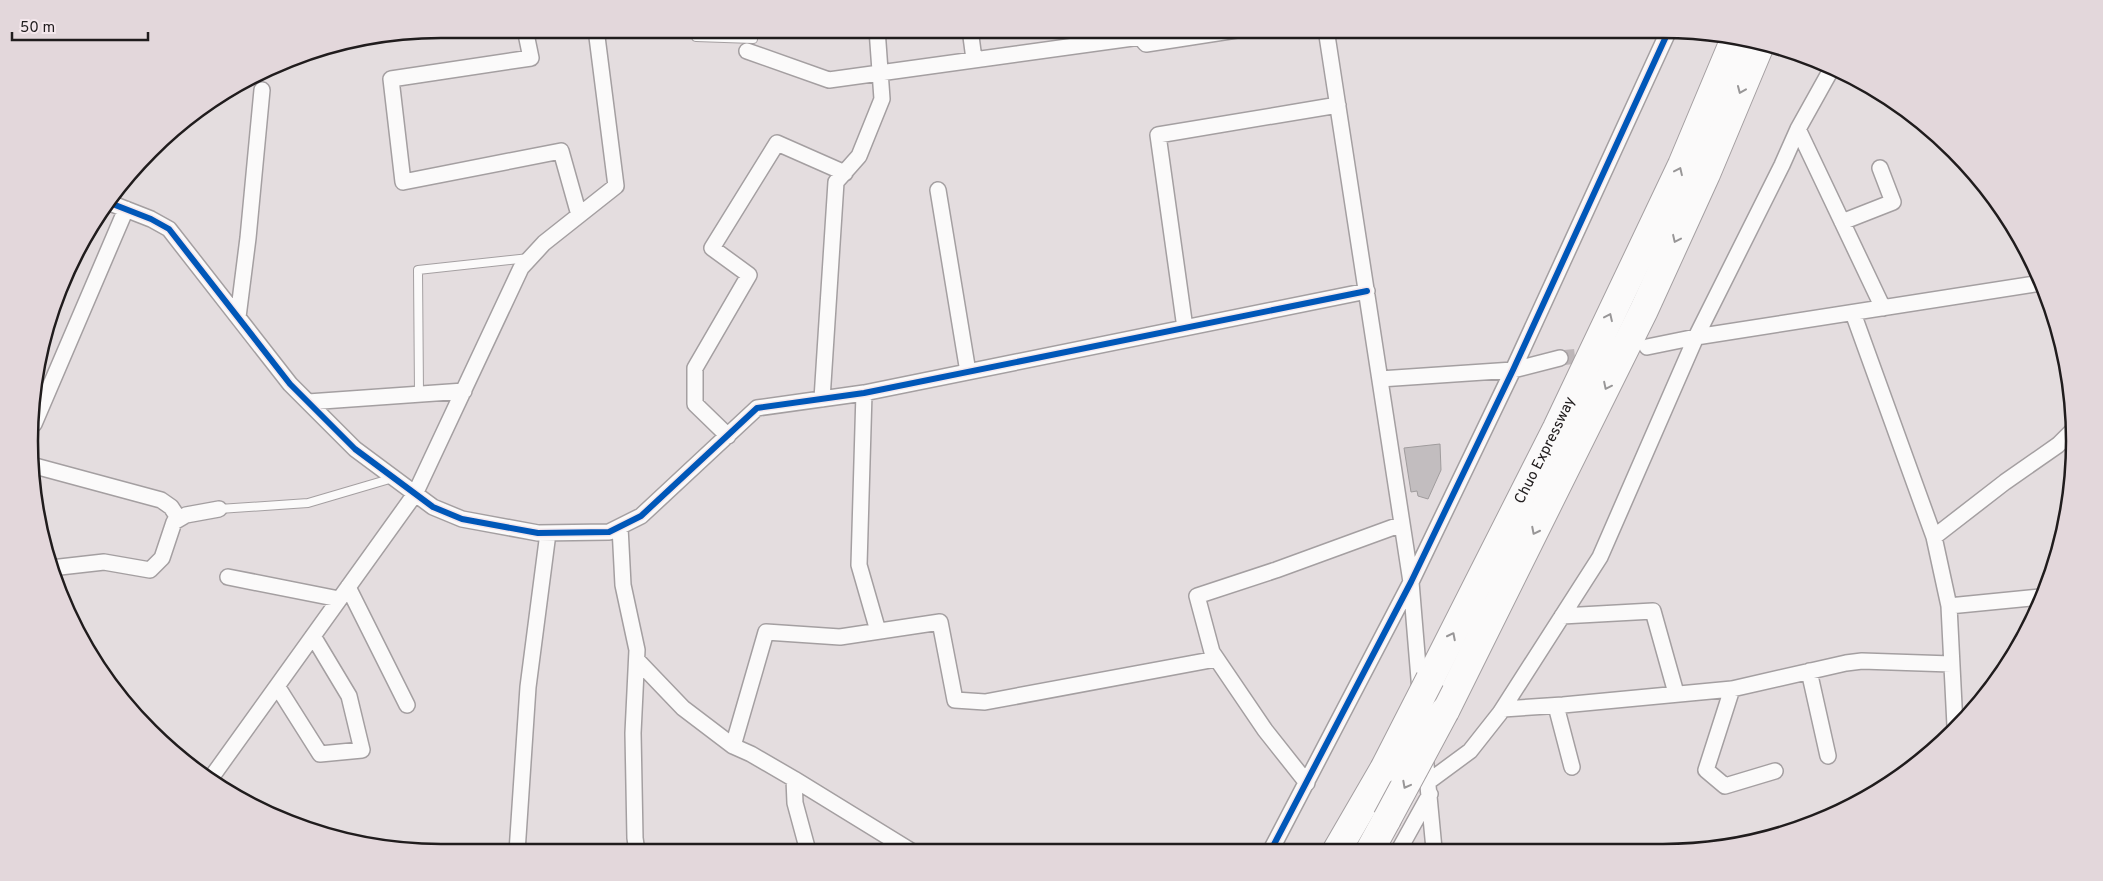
<svg xmlns="http://www.w3.org/2000/svg" width="2103" height="881" font-family="Overpass,sans-serif">
<style>
.building{fill:#c2bdbf;stroke:#a09c9d}
.lines{fill:none;stroke-linecap:round;stroke-linejoin:round}
.minor-tunnel{stroke:#bdb6b8;stroke-width:15;stroke-dasharray:15 8;stroke-linecap:butt}
.service-casing{stroke:#a49fa1;stroke-width:10}
.minor-casing{stroke:#a49fa1;stroke-width:18}
.motorway-casing{stroke:#a49fa1;stroke-width:30}
.service{stroke:#fbfafa;stroke-width:8}
.minor{stroke:#fbfafa;stroke-width:15}
.motorway{stroke:#fbfafa;stroke-width:28}
.motorway-bridge-casing{stroke:#a49fa1;stroke-width:30;stroke-linecap:butt}
.motorway-bridge{stroke:#fbfafa;stroke-width:28}
.cycleway-casing{stroke:#f4e7ec;stroke-width:9}
.cycleway{stroke:#0057b8;stroke-width:6}
.oneway{stroke:#989697}
.labels{text-anchor:middle;dominant-baseline:central;stroke-width:4.5;stroke-linejoin:round;paint-order:stroke}
.street-label{font-size:15px;fill:#201c1d;stroke:#f4e7ec}
.rim{fill:none;stroke:#201c1d;stroke-width:2.5}
</style>
<rect width="100%" height="100%" fill="#e4dddf"/>
<!-- building -->
<path class="building" d="M1440,444L1441,470L1428,499L1418,496L1417,491L1411,492L1404,448Z"/>
<g class="lines">
<!-- minor-tunnel -->
<path class="minor-tunnel" d="M1560,358L1596,354"/>
<!-- service casing -->
<g class="service-casing">
<path id="service" d="M695,29L696,37L753,39V29
M419,394L418,270L529,258
M219,509L308,503L393,478"/>
</g>
<!-- minor casing -->
<g class="minor-casing">
<path id="minor" d="M525,29L531,58L391,79L403,182L561,151L579,215
M970,29L974,59
M1326,29L1411,582L1420,691
M747,51L829,80L1140,37L1146,44L1243,29
M1798,129L1883,308
M938,190L968,372
M110,203L151,219L169,229L290,384L355,449L433,507L462,519L538,533L609,532L641,516L757,408L864,393L1367,291
M1842,222L1893,202L1880,168
M1853,313L1934,537L1949,606L1955,726
M238,317L248,238L262,90
M1185,328L1158,135L1338,105
M1647,347L1696,337L2041,283
M1380,379L1513,370L1560,358
M864,393L859,565L878,631
M822,399L836,182L859,156L882,99L877,29
M308,402L464,391
M34,424L126,209
M728,436L695,404V368L749,275L712,248L777,143L845,173
M35,466L161,500L171,507L179,519
M620,527L623,585L637,650L633,733L635,838L637,852
M1934,537L2005,482L2058,445L2073,430
M51,568L104,562L150,570L162,558L174,522L186,515L219,509
M228,577L339,599
M348,587L407,705
M1949,606L2040,597
M1562,616L1653,611L1676,693
M637,660L683,708L733,746L751,754L794,779L911,851
M1809,671L1828,756
M277,686L320,754L362,750L349,696L313,636
M1732,689L1706,770L1725,786L1775,771
M1556,706L1572,767
M1503,709L1563,705L1732,689L1846,663L1862,661L1951,664
M733,746L766,632L840,637L940,622L955,700L985,702L1216,659
M1425,754L1434,849
M211,778L415,494L521,268L544,243L616,186L596,29
M794,779L795,803L808,851
M1428,782L1470,751L1500,713L1600,557L1696,337L1782,165L1798,129L1832,68
M1307,783L1265,730L1212,652L1197,596L1276,570L1402,524
M1271,850L1411,582L1513,370L1669,30
M1399,850L1430,794
M517,852L528,687L548,533"/>
</g>
<!-- motorway casing -->
<g class="motorway-casing">
<g id="motorway">
<path id="s1" d="M1430,679L1557,428L1682,165L1734,41"/>
<path d="M1445,711L1644,310L1706,174L1760,45"/>
<path d="M1337,850L1384,769"/>
<path d="M1370,850L1387,819"/>
</g>
</g>
<!-- service -->
<use href="#service" class="service"/>
<!-- minor -->
<use href="#minor" class="minor"/>
<!-- motorway -->
<use href="#motorway" class="motorway"/>
<!-- motorway-bridge casing -->
<g class="motorway-bridge-casing">
<path id="motorway-bridge" d="M1384,769L1430,679
M1387,819L1445,711"/>
</g>
<!-- motorway-bridge -->
<use href="#motorway-bridge" class="motorway-bridge"/>
<!-- cycleway casing -->
<g class="cycleway-casing">
<path id="cycleway" d="M110,203L151,219L169,229L290,384L355,449L433,507L462,519L538,533L609,532L641,516L757,408L864,393L1367,291
M1271,850L1411,582L1513,370L1669,30"/>
</g>
<!-- cycleway -->
<use href="#cycleway" class="cycleway"/>
</g>
<!-- one-way arrows -->
<defs><path id="oneway-chevron" d="M-2-3.5L2.5 0L-2 3.5" fill="none" stroke-width="1.6" stroke-linecap="round" stroke-linejoin="round" transform="scale(1.25)"/></defs>
<g class="oneway">
<use href="#oneway-chevron" transform="translate(1741 90) rotate(113)"/>
<use href="#oneway-chevron" transform="translate(1679 171) rotate(-65)"/>
<use href="#oneway-chevron" transform="translate(1676 239) rotate(115)"/>
<use href="#oneway-chevron" transform="translate(1609 317) rotate(-65)"/>
<use href="#oneway-chevron" transform="translate(1607 386) rotate(116)"/>
<use href="#oneway-chevron" transform="translate(1535 531) rotate(117)"/>
<use href="#oneway-chevron" transform="translate(1452 636) rotate(-63)"/>
<use href="#oneway-chevron" transform="translate(1406 785) rotate(118)"/>
</g>
<g class="labels">
<!-- street labels -->
<g class="street-label">
<text stroke="none"><textPath href="#s1" startOffset="256">Chuo Expressway</textPath></text>
</g>
</g>
<!-- crop -->
<path d="M0 0H2103V881H0ZM441 38H1663A403 403 0 0 1 2066 441V441A403 403 0 0 1 1663 844H441A403 403 0 0 1 38 441V441A403 403 0 0 1 441 38Z" fill="#e3d7db" fill-rule="evenodd"/>
<path class="rim" d="M441 38H1663A403 403 0 0 1 2066 441V441A403 403 0 0 1 1663 844H441A403 403 0 0 1 38 441V441A403 403 0 0 1 441 38Z"/>
<!-- scale -->
<path d="M12 32v8h136v-8" fill="none" stroke="#201c1d" stroke-width="2.5"/>
<text x="20" y="32" font-size="15" fill="#201c1d" stroke="#f4e7ec" stroke-width="4" paint-order="stroke">50 m</text>
</svg>
